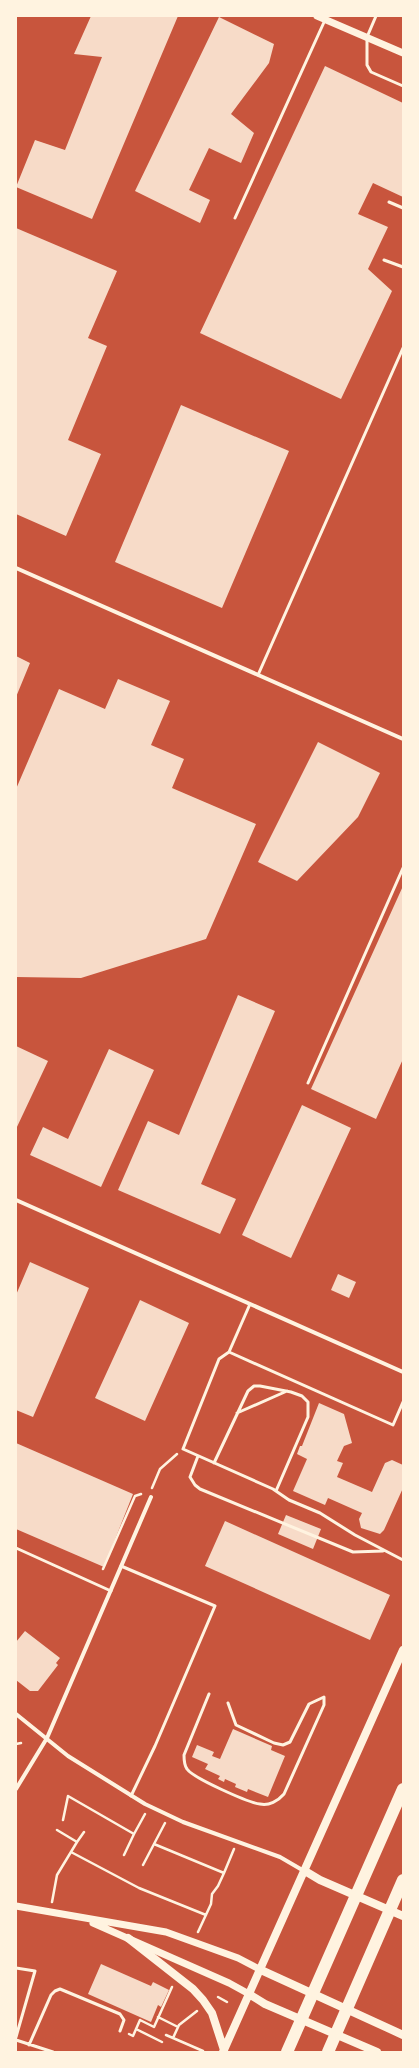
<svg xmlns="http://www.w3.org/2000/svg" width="419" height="2068" font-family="Roboto,sans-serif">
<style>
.building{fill:#f7dbc8}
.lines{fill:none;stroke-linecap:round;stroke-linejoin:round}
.path{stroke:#fff3e0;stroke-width:2.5}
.service{stroke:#fff3e0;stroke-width:3}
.minor{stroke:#fff3e0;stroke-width:4}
.tertiary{stroke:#fff3e0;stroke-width:7}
.secondary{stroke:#fff3e0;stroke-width:8}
.motorway{stroke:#fff3e0;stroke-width:12}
</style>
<rect width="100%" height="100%" fill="#c8553d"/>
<!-- building -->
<path class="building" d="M91,16H178L92,219L16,187L35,140L65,150L102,57L74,54Z
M219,17L274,44L269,63L231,114L254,133L241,163L209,148L189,190L210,200L200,223L135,191Z
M325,66L403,103V197L373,183L358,214L388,227L368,269L392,291L341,399L200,333Z
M16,228L117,271L88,338L107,346L68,440L101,454L66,536L16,514Z
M181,405L289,451L222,608L115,562Z
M16,656L30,663L16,697Z
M118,679L170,701L151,745L184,759L172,788L256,824L206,939L81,978L16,977V789L59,689L105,709Z
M318,742L380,773L358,817L297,881L258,862Z
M403,886V1059L376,1119L311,1089Z
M238,995L275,1011L201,1184L236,1199L220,1234L118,1190L148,1121L179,1135Z
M16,1046L48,1061L16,1129Z
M109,1049L154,1070L101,1187L30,1155L43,1127L68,1139Z
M302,1105L351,1128L291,1258L242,1235Z
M30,1262L89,1288L33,1417L16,1410V1295Z
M338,1274L356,1282L349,1298L331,1290Z
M140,1300L189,1323L145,1421L95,1398Z
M319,1403L344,1414L352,1443L344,1446L337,1461L343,1463L337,1477L372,1492L385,1463L392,1460L403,1465V1488L384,1530L380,1534L361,1528L359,1519L362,1513L328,1498L325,1505L293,1491L307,1459L297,1454L300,1446H302Z
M16,1443L133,1494L104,1567L16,1529Z
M286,1515L321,1529L313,1549L278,1534Z
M225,1521L390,1595L370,1640L205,1566Z
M25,1631L60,1658L56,1663L58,1665L38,1691H30L16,1680V1642Z
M233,1729L272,1746L271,1750L285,1756L268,1797L248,1789L247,1792L235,1787L236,1784L225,1779L224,1782L218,1779L220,1776L205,1769L208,1764L192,1757L197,1745L214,1752L212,1756L220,1759Z
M101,1964L151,1986L153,1982L169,1990L161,2007L158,2005L151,2022L88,1994Z"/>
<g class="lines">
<!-- path -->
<path class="path" d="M152,1488L160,1469L177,1454
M103,1569L135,1496L141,1494
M16,1744L21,1743
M63,1820L68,1796L134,1834L124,1855
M134,1834L145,1814
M77,1842L84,1832
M154,1844L224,1873L218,1886L212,1894L211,1904L198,1932
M71,1852L139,1888L206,1915
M143,1865L165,1823
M224,1873L234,1849
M52,1902L57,1875L77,1842L57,1830
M218,1997L227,2002
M197,2011L179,2025L173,2038L203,2051
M158,2017L178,2027
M136,2029L162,2042
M129,2034L133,2036L140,2020L154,2027L172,1987
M166,2035L173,2038"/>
<!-- service -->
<path class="service" d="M376,16L367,37V65L371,72L403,86
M389,202L403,208
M235,218L325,20
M384,260L403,267
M258,675L403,348
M308,1083L403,868
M250,1304L229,1352L393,1425L403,1402
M229,1352L219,1359L183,1449L273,1489L289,1500L320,1513L355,1535L403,1560
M237,1413L287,1391
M198,1456L190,1477L195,1485L200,1489L353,1552L383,1551
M214,1463L248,1391L254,1386H260L291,1392L302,1396L308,1402V1417L276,1491
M16,1548L111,1591
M121,1566L215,1606L155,1746L131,1796
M209,1694L184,1755C184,1760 184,1765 187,1769C193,1778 249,1803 260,1804C269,1806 278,1801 284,1794L324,1705V1697L309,1704L290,1742L283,1745L274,1743L236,1725L228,1703
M16,1968L35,1971L16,2037
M16,2040L53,2052
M29,2045L51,1995L55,1991L60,1989L120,2014L124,2020L120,2031"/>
<!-- minor -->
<path class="minor" d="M16,568L403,739
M16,1200L403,1372
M16,1714L68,1756L145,1804L183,1822L280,1857L304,1871
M16,1789L47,1738L151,1497"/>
<!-- tertiary -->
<path class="tertiary" d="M317,16L403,53
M16,1906L166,1932L238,1958L261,1970
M93,1923L229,1983L249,1994"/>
<!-- secondary -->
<path class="secondary" d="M305,1871L320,1880L403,1916
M128,1938L193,1989L203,2000L212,2013L224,2050
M261,1970L403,2035
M249,1994L265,2004L377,2052
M223,2052L403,1650"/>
<!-- motorway -->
<path class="motorway" d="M287,2052L403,1789
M328,2052L403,1880"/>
</g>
<!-- border -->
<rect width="419" height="2068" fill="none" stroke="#fff3e0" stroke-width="34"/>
</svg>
